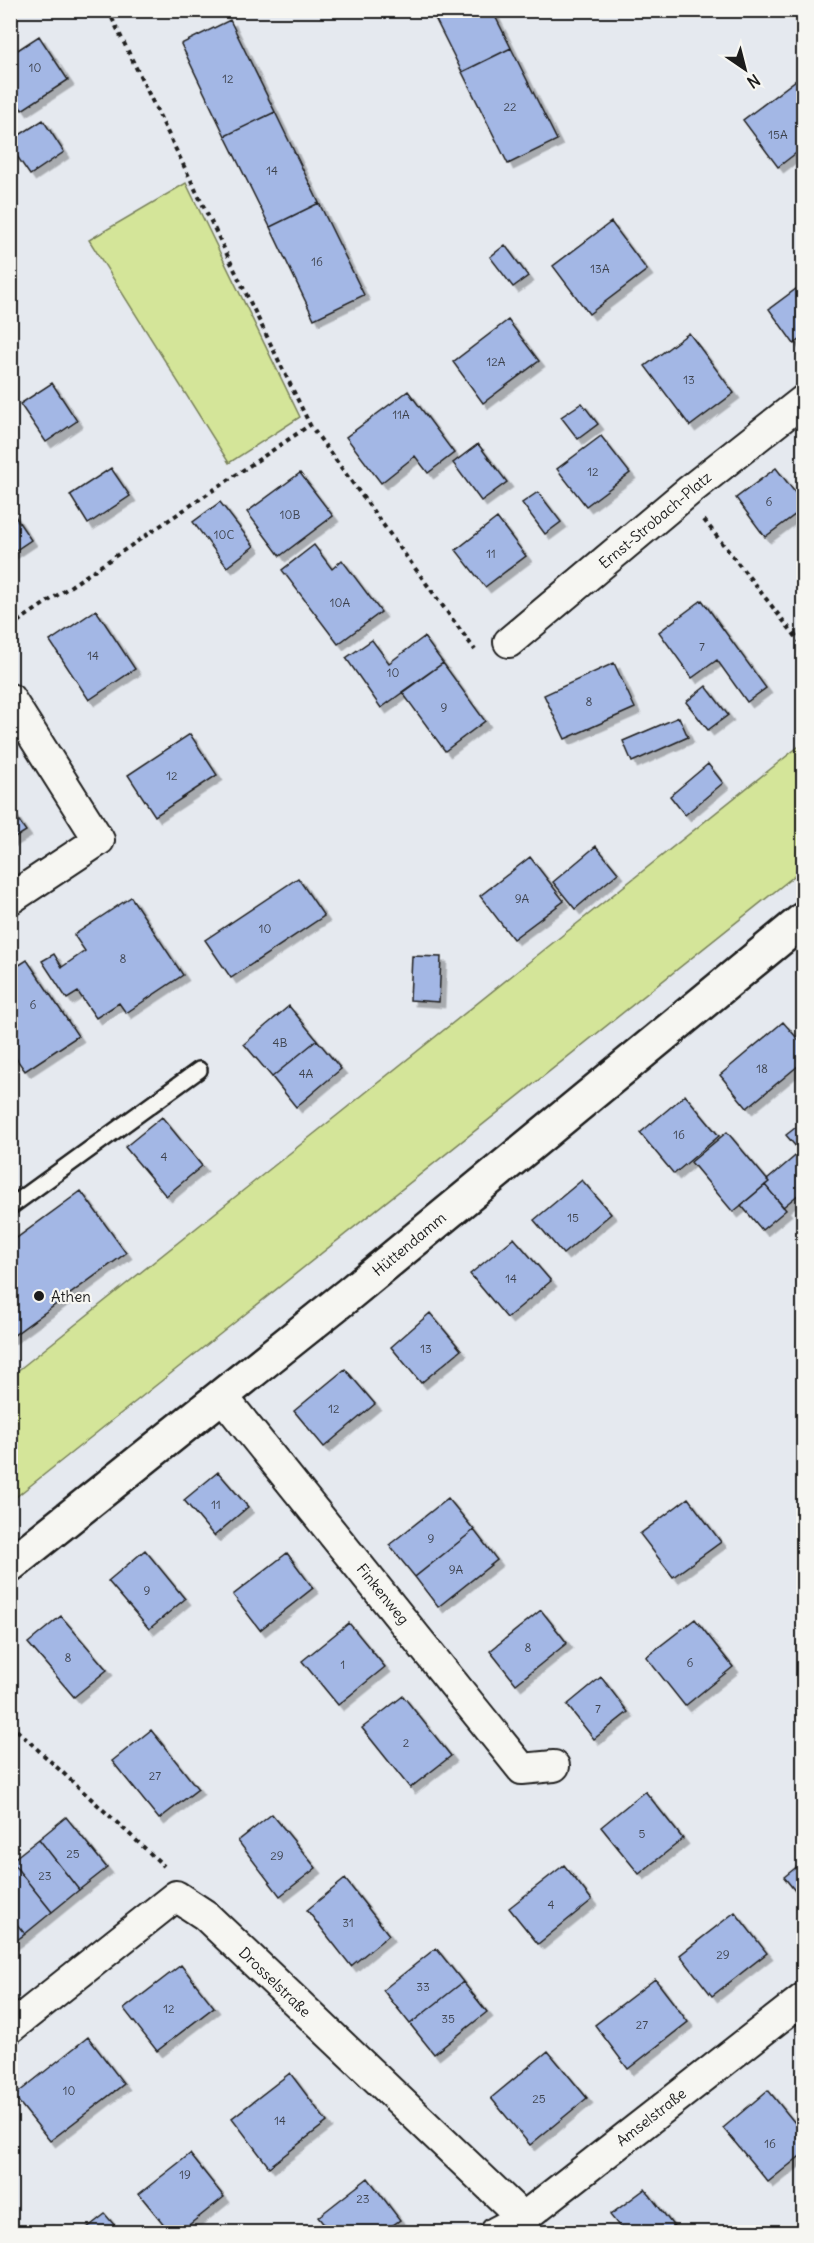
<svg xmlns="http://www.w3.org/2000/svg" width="814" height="2243" font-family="Delius,sans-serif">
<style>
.green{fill:#d4e599;stroke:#78805a;stroke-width:1.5}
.building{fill:#a3b7e5;stroke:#1c1c1c;stroke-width:1.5;filter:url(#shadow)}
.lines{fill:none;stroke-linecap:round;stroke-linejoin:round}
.service-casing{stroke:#1c1c1c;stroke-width:20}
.minor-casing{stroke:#1c1c1c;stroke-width:34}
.tertiary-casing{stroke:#1c1c1c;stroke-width:38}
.path{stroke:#1c1c1c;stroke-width:4;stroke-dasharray:4.5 4.5;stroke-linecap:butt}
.service{stroke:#f6f6f2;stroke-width:15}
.minor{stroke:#f6f6f2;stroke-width:30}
.tertiary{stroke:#f6f6f2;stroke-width:33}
.poi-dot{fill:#1c1c1c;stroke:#f6f6f2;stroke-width:2}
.labels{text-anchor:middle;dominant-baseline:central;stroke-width:4.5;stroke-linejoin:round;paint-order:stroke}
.number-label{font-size:12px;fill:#3e434e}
.street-label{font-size:15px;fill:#1c1c1c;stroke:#f6f6f2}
.poi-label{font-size:15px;fill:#1c1c1c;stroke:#f6f6f2;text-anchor:start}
</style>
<defs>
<filter id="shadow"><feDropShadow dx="5.5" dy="5.5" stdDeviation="0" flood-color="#0004"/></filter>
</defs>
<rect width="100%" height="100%" fill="#e5e9ef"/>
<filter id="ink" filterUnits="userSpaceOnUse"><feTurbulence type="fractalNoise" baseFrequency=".0167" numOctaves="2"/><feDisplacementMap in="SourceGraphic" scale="12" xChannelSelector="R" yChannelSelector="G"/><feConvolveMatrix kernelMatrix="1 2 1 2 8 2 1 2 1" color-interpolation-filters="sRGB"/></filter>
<g filter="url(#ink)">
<!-- green -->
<path class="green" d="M186,183L300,417L229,463L89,240Z
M803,743V869L11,1501V1376Z"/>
<!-- building -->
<path class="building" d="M431,10H492L511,48L462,72Z
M230,20L275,112L225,136L181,44Z
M39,36L68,80L22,110L10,92V55Z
M511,48L557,140L508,164L462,72Z
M804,74V147L778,167L743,120Z
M275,112L319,203L270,227L225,136Z
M43,120L64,152L30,175L10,146V141Z
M319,203L364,295L314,319L270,227Z
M611,222L647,270L589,314L553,266Z
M505,245L528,276L513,287L490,257Z
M804,283V337L794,344L769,309Z
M508,320L539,361L483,403L453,362Z
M689,333L734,393L690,426L645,366Z
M52,383L77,421L46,442L20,404Z
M408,391L454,453L428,473L415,456L381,483L346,437Z
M582,403L598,424L578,439L561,417Z
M601,436L630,473L586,506L557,469Z
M478,444L507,482L481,501L453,463Z
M111,468L130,496L88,524L70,495Z
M776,468L804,504V508L765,537L736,498Z
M300,473L333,516L280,556L247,512Z
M538,492L561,522L545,534L522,503Z
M220,502L254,546L227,567L193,522Z
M10,509L31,540L10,554Z
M497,518L526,556L485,587L456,550Z
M314,545L332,569L342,560L381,612L338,644L282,570Z
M702,600L766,688L747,702L717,660L692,678L659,632Z
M96,610L135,669L89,700L50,641Z
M424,637L443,663L381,708L346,658L372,640L389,663Z
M443,663L485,721L445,751L402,692Z
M614,663L635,708L565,739L544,695Z
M706,686L728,715L708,730L686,702Z
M679,717L688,737L632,762L623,741Z
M190,734L217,775L155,816L128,775Z
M708,764L723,783L685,815L670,796Z
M10,808L26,831L10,841Z
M596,846L618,873L575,909L553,882Z
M530,857L564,901L513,939L480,896Z
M298,878L324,916L231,978L205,940Z
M131,897L183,975L126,1013L119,1003L96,1018L78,992L67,999L42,961L54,954L62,967L85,951L74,935Z
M412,956L441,957L439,1002L410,1000Z
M27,960L78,1036L25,1071L10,1050V971Z
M289,1006L317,1040L272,1077L244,1044Z
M783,1022L804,1046V1061L747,1108L720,1075Z
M317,1040L341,1069L296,1107L272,1077Z
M685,1095L719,1136L674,1174L640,1133Z
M162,1117L202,1166L166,1196L125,1147Z
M804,1121V1156L786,1135Z
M727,1132L769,1182L733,1212L691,1162Z
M800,1152L804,1156V1190L783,1207L765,1185L769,1182L767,1180Z
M582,1180L611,1214L563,1254L534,1220Z
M765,1185L786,1210L762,1230L741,1205Z
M81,1191L126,1253L10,1338V1243Z
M514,1238L551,1281L507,1318L470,1274Z
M430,1313L461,1350L421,1383L391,1347Z
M345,1369L375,1404L324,1447L294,1411Z
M218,1472L248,1507L214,1536L184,1500Z
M448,1498L474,1530L415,1577L389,1545Z
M688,1498L721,1542L673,1577L640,1534Z
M474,1530L497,1560L438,1607L415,1577Z
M145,1550L185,1599L149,1629L108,1581Z
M287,1553L313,1588L260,1630L233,1595Z
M541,1610L567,1643L516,1684L490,1651Z
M61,1616L107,1670L74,1697L28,1643Z
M695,1619L733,1667L685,1706L646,1657Z
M349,1623L385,1667L338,1705L302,1661Z
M601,1677L628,1712L594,1739L567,1705Z
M403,1696L451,1756L410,1788L362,1728Z
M151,1730L198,1789L159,1819L112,1761Z
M645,1791L683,1839L639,1874L601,1827Z
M272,1814L316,1868L280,1896L238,1841Z
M66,1817L107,1868L79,1890L39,1839Z
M39,1839L79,1890L52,1912L11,1861Z
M11,1861L52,1912L25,1934L10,1916Z
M804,1861V1902L784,1877Z
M564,1865L592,1900L538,1944L509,1908Z
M345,1879L389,1935L351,1966L307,1910Z
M735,1912L767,1953L712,1996L680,1955Z
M10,1916L25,1934L10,1945Z
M436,1948L463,1982L410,2024L383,1990Z
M181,1965L214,2007L157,2051L124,2009Z
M655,1979L688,2022L628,2069L595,2025Z
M463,1982L487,2012L434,2054L410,2024Z
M88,2037L124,2084L50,2141L14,2096Z
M548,2051L587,2098L530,2145L491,2098Z
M290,2073L327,2122L269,2167L232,2118Z
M768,2090L804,2134V2153L768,2182L723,2128Z
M190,2154L224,2197L180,2232H170L139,2194Z
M368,2178L400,2220L383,2232H330L318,2217Z
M645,2189L678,2232H624L610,2215Z
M105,2214L120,2232H82Z"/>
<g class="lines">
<!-- service casing -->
<g class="service-casing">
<path id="service" d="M10,1207L199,1070"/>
</g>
<!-- minor casing -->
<g class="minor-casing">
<path id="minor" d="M509,642L690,490L804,400
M10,699L99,840L10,899
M222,1396L522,1769L554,1766
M10,2028L176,1896L205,1915L523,2218
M496,2232L523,2218L804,1998"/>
</g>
<!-- tertiary casing -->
<g class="tertiary-casing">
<path id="tertiary" d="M10,1565L349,1294L804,919"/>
</g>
<!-- path -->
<path class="path" d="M108,10L310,425L475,650
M704,520L804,647
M10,627L310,425
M10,1724L164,1866"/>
<!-- service -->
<use href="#service" class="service"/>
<!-- minor -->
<use href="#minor" class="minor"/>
<!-- tertiary -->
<use href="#tertiary" class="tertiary"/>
</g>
</g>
<!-- markers -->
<circle class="poi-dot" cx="39" cy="1296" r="6"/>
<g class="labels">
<!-- number labels -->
<g class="number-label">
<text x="35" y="67">10</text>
<text x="228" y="78">12</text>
<text x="510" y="106">22</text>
<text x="778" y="134">15A</text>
<text x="272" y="170">14</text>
<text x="317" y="261">16</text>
<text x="600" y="268">13A</text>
<text x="496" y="361">12A</text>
<text x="689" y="379">13</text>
<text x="401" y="414">11A</text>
<text x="593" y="471">12</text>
<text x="769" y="501">6</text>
<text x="290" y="514">10B</text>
<text x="224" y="534">10C</text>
<text x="491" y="553">11</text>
<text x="340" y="602">10A</text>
<text x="702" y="646">7</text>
<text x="93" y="655">14</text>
<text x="393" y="672">10</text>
<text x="589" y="701">8</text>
<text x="444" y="707">9</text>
<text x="172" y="775">12</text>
<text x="522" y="898">9A</text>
<text x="265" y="928">10</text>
<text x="123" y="958">8</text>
<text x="33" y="1004">6</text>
<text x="280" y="1042">4B</text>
<text x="762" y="1068">18</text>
<text x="306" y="1073">4A</text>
<text x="679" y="1134">16</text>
<text x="164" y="1156">4</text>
<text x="573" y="1217">15</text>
<text x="511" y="1278">14</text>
<text x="426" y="1348">13</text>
<text x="334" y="1408">12</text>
<text x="216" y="1504">11</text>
<text x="431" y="1538">9</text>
<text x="456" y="1569">9A</text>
<text x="147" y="1590">9</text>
<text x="528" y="1647">8</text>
<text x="68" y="1657">8</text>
<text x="690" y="1662">6</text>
<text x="343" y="1664">1</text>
<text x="598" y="1708">7</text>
<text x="406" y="1742">2</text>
<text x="155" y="1775">27</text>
<text x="642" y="1833">5</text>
<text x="73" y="1853">25</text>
<text x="277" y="1855">29</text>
<text x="45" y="1875">23</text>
<text x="551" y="1904">4</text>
<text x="348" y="1922">31</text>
<text x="723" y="1954">29</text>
<text x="423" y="1986">33</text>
<text x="169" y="2008">12</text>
<text x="448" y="2018">35</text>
<text x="642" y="2024">27</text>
<text x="69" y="2090">10</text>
<text x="539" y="2098">25</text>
<text x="280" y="2120">14</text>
<text x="770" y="2143">16</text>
<text x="185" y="2174">19</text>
<text x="363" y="2198">23</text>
</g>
<!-- street labels -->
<g class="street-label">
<text transform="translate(655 520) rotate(-40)">Ernst-Strobach-Platz</text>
<text transform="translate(409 1244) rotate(-40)">Hüttendamm</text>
<text transform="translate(383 1594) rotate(51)">Finkenweg</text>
<text transform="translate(275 1982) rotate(44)">Drosselstraße</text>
<text transform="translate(651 2117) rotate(-38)">Amselstraße</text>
</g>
<!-- poi labels -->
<g class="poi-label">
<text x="51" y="1296">Athen</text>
</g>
</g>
<!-- margin -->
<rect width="814" height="2243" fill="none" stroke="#f6f6f2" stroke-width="36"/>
<rect x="18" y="18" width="778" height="2207" fill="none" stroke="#1c1c1c" stroke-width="2" filter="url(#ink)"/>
<!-- north arrow -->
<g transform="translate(745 69) rotate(145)" stroke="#f6f6f2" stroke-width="4.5" paint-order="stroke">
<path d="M0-4.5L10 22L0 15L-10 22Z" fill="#1c1c1c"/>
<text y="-9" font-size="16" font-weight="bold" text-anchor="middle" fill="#1c1c1c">N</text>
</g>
</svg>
